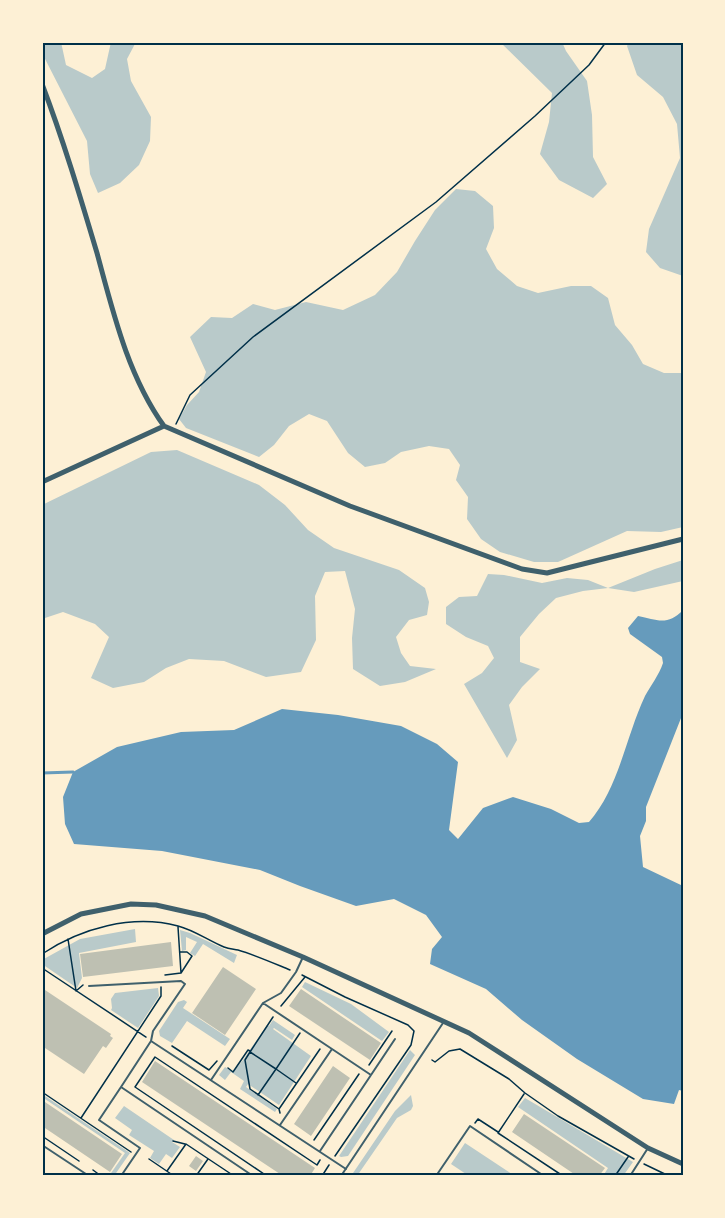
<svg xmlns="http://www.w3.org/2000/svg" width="725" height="1218" font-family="Mulish,sans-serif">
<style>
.green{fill:#b9caca}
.water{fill:#669bbc}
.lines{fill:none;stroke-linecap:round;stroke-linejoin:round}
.stream{stroke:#669bbc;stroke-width:3}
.building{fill:#bec0b2}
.path{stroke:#003049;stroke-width:1.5}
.service{stroke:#3f606c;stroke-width:2}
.minor{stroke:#3f606c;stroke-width:5}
.neatline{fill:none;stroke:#003049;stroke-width:2}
</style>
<rect width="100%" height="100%" fill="#fdf0d5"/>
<!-- green -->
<path class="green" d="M42,42H61L66,65L92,78L105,69L111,42H136L127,59L131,81L151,117L150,141L139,165L120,183L98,193L90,174L87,141L42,53Z
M500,42H562L566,51L587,81L592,115L593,157L607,184L593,198L559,180L540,154L549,122L552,93Z
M629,42H683V276L660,268L646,252L649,229L680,158L677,124L663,97L637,75L627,46Z
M456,189L475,191L493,206L494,228L486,249L497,269L517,286L538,293L571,286H591L608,298L615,325L632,345L643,364L664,373H683V527L661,532L627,531L558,562H534L500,552L481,539L467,519L468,497L456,480L460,465L449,449L429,446L401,452L385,463L365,467L348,453L327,421L309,414L289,426L274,445L259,457L186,428L179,419L187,405L199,392L206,372L190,337L211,317L232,318L253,304L275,310L306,302L343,310L375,295L397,272L415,241L435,210Z
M177,450L259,485L285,505L308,530L334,548L399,570L425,588L429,602L427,615L409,620L396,637L401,653L410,666L436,669L405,682L380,686L353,669L352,638L355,609L345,571L325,572L315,596L316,640L301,672L266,677L224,661L189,659L166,668L144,682L113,688L91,678L109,637L95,624L63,612L42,619V505L151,452Z
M683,560V581L634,592L608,588L583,591L556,598L539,614L520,637V662L540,669L522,687L509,705L517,740L507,758L464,684L482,673L494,658L488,646L466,637L446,624V607L459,597L477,596L488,574L504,575L542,583L567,578L588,580L608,588L655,569Z
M135,929L136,942L79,953L82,978L77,988L42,964V960L80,939Z
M180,930L190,933L237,955L234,963L203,944L195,956L190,953L197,942L186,937V950L182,951Z
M305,982L351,1004L389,1032L382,1041L302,987Z
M158,988L159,996L138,1028L111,1010L112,1008L111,999L115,993Z
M184,1000L187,1002L183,1008L230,1039L225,1046L187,1021L172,1043L160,1036L159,1031L178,1002Z
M273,1020L295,1035L292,1040L274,1028L273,1029L311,1056L279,1105L248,1084L246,1087L277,1109L275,1112L240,1089L244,1081L231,1072L225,1080L219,1075L225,1067L233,1072L243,1060L267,1025L269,1026Z
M410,1050L415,1055L348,1156L341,1157L339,1156Z
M42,1094L130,1153L114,1176H109L125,1153L42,1097Z
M411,1095L413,1106L411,1110L397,1118L357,1176H351L395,1111Z
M525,1098L633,1162L623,1176H603L608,1168L518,1107Z
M124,1106L174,1140L172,1142L180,1147L172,1158L166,1154L159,1164L150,1158L154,1151L129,1135L132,1130L115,1118Z
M465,1143L515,1176H469L451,1164Z"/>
<!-- water -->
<path class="water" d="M683,610V713L646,807V821L640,836L643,867L683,886V1091L679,1090L674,1104L643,1099L577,1059L522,1020L486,989L430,964L432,949L442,937L426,915L394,899L356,906L300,886L260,870L162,851L74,844L65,824L63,797L73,772L117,747L181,732L234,730L282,709L338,715L401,726L437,744L458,762L449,830L458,839L483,808L513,797L551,809L579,823L589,822C619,788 626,736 645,696C651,685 659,675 663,663L662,657L630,634L628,628L638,616C657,620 668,626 683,610Z"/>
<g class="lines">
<!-- stream -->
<path class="stream" d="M42,773L73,772"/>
</g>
<!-- building -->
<path class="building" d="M171,942L173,966L83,977L80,954Z
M223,967L256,989L225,1035L192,1013Z
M42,988L111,1034L110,1036L113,1038L106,1048L103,1046L84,1074L42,1046Z
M301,989L381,1043L370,1060L289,1006Z
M155,1061L315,1168L310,1176H283L142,1082Z
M333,1066L350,1078L311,1136L294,1124Z
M42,1100L122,1154L110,1172L42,1126Z
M524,1114L605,1168L599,1176H577L512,1132Z
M196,1156L203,1161L196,1171L189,1166Z"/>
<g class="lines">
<!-- path -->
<path class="path" d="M176,424L190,395L253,337L436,202L535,116L589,65L606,42
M178,927L181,973
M68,939L76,991L83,985
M42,954C81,928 132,914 178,926C194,930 209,941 224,947C229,949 233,949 238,950C255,955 273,963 290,970
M42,968L146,1037
M165,975L181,973L192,956L187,952H180
M302,975L345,997L408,1025L414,1031L411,1045L335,1156
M281,1006L305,977
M172,1046L209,1070L217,1061
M250,1052L245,1060L250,1089L279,1109L280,1113
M432,1060L435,1062L449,1051L460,1049L509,1079L525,1093L558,1116L634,1159
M369,1065L392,1031
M228,1068L233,1072L248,1050L250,1051
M296,1083L276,1069L300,1033
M42,1092L131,1152
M524,1094L498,1133L563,1176
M258,1095L276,1069L250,1052L273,1017
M279,1109L320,1049
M81,1118L161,996V987
M475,1123L478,1119L498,1132
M42,1136L79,1161
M314,1140L359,1074
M173,1141L185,1144
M149,1159L174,1176
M644,1164L669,1176
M93,1170L101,1176
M167,1171L186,1144L234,1176
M196,1176L208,1159
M267,1176L135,1087L155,1057L317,1165L320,1160
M322,1176L329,1165
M615,1176L628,1157"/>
<!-- service -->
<path class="service" d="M89,986L181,981L185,984L153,1031L151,1041L121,1087L253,1176
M263,1003L332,1049L280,1125
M151,1041L346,1169
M371,1075L395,1039
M211,1080L263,1003L281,993L296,972L303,957
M42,1145L89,1176
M320,1151L371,1075L332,1049
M121,1176L140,1148L99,1120L121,1087
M341,1176L443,1023
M436,1176L470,1126L544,1176
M630,1176L648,1148"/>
<!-- minor -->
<path class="minor" d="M42,84C63,139 80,196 97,253C113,312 128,376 164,426L350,506L522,569L547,573L683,539
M42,482L164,426
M42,934L81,914L131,904L156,905L205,916L303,957L469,1033L648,1148L683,1164"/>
</g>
<!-- border -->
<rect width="725" height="1218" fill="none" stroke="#fdf0d5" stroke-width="87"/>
<rect x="44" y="44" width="638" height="1130" class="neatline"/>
</svg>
